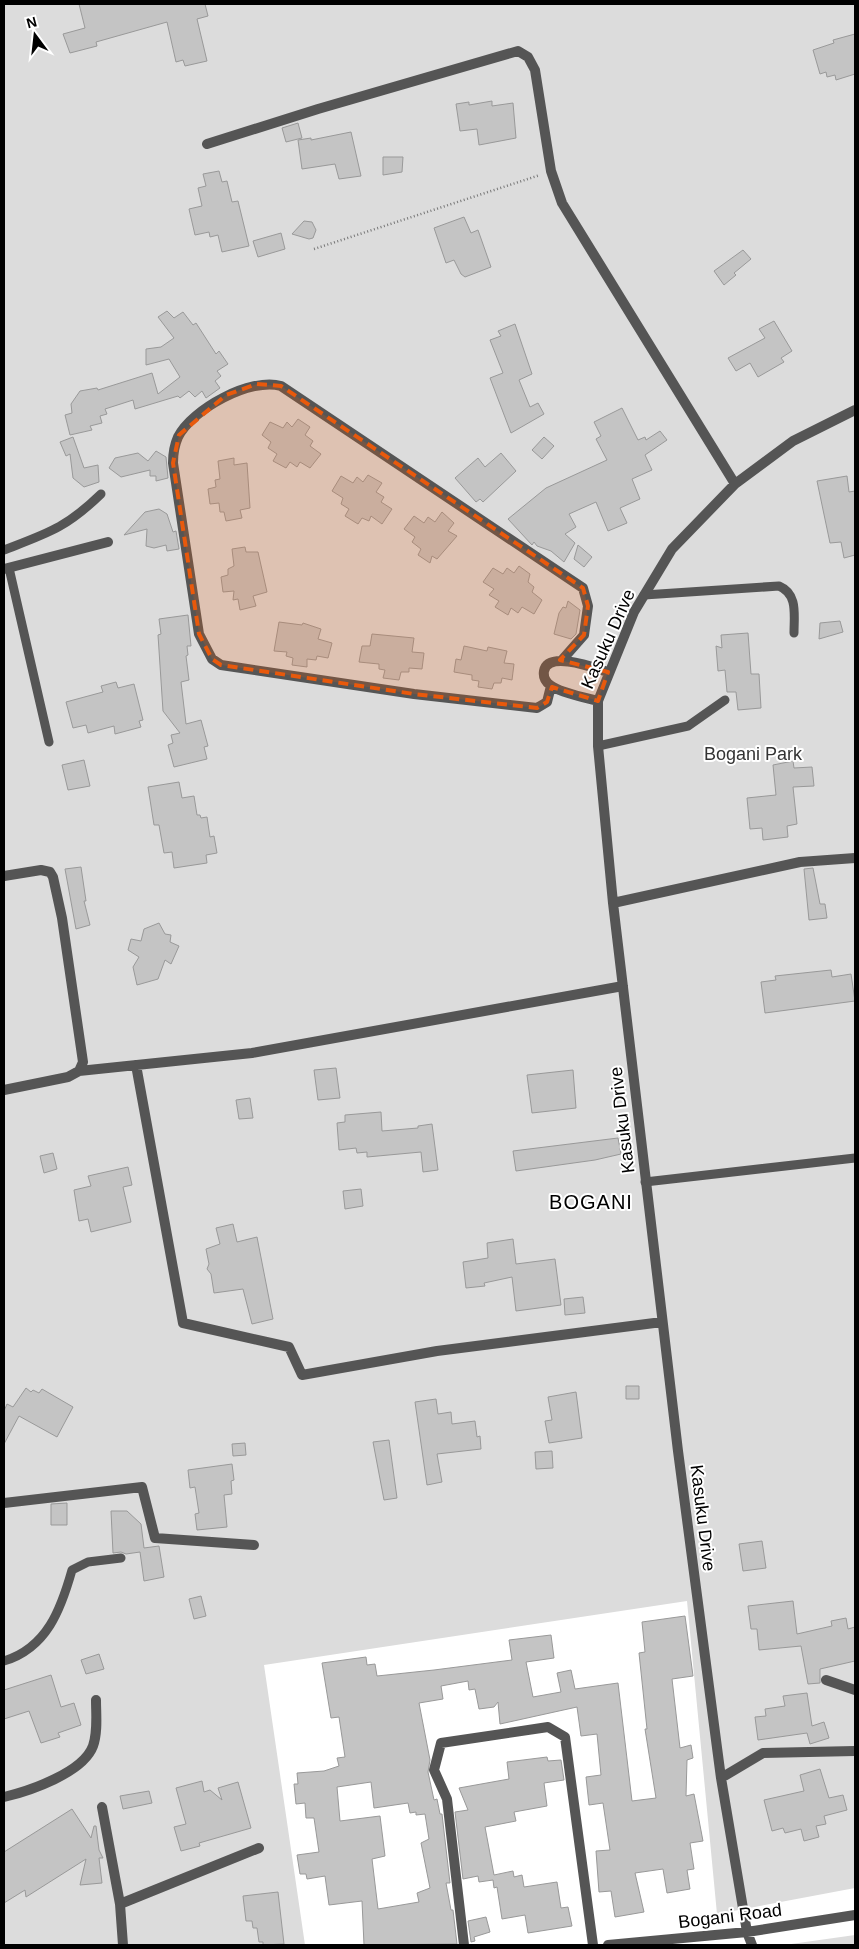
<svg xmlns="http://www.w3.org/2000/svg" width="859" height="1949" font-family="Arial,sans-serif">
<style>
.green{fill:#dcdcdc}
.building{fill:#c4c4c4;stroke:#999;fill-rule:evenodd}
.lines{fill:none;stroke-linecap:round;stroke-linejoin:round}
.path{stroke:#777;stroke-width:2.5;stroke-dasharray:1 2.5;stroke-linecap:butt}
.service{stroke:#555;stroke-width:9}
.minor{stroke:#555;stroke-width:10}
.marked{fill:#e8590c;fill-opacity:0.2;stroke:#e8590c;stroke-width:4;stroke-dasharray:10 6;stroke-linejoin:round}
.labels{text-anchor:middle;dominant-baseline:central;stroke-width:4;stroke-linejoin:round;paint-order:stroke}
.street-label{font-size:18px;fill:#000;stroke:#fff}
.park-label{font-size:18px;fill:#333;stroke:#fff}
.quarter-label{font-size:20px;letter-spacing:1px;fill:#000;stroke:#fff}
</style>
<rect width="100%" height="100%" fill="#fff"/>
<!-- green -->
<path class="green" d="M4,4H855V1888L717,1914L687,1601L264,1665L305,1945H4Z
M855,1935V1945H784Z"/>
<!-- building -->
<path class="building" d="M79,4H205L208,16L197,19L207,61L185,66L183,60L176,62L167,22L96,42L97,46L70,53L63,34L85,28Z
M855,34V74L836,80L835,75L827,77L826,72L820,74L813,50L834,43L833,40Z
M492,101V106L513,103L516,138L479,145L477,129L460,131L456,104L469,102V105Z
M298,123L302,138L286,142L282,128Z
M351,132L361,176L339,179L335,164L302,169L298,140L311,138V140Z
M383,157H403L402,172L383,175Z
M219,171L222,182L227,181L232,202L238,201L249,246L222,252L218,235L210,237L209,232L195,235L189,209L202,206L198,188L206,186L203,174Z
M464,217L471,233L478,230L491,267L465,277L461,274L454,260L446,263L434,228Z
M304,221L312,222L316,230L313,238L309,239L292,234Z
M281,233L285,249L258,257L253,241Z
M743,250L751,259L734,273L736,275L724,285L714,271Z
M167,311L174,318L183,312L193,325L196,323L216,354L219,351L228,364L217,371L221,376L215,381L220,388L206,398L202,391L195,397L189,391L180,398L178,396L135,409L133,400L105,409L107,414L100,416L102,423L90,426L92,430L70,435L65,415L72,413L71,404L80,391L97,388L98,390L152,373L158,394L180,377L169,359L146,365V349L161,347L174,338L158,317Z
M774,321L792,351L781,358L784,362L758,377L750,363L736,371L728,358L765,338L759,329Z
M515,324L532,374L519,380L530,407L538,403L544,414L511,433L490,378L503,373L490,340L501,336L498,331Z
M622,408L638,440L645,437L646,440L660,431L667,440L645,455L652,470L632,479L640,499L620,508L627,523L608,531L596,502L569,514L576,527L565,534L575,543L564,562L551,551L537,546L534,542L532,545L508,519L546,488L607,460L596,439L601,436L594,422Z
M298,419L310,427L305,435L313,441L310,446L321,454L310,468L300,462L297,467L290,462L286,468L273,461L277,454L268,448L271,442L262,435L270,422L283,428L287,422L292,427Z
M73,437L84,468L98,465L99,482L84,487L73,478L70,454L66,456L60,442Z
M544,437L554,446L542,459L532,450Z
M156,451L166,457L168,478L156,481V476H150V470L121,477L109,468L115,458L138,453L148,461Z
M501,453L516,471L483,502L480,499L476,502L455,478L478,458L485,467Z
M234,458V465L247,463L250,508L240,510L242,518L226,521L224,512H220L219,503L210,504L208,489L216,487L215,480L220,479L218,461Z
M368,475L382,483L376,492L384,497L381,502L392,509L382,524L371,516L369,521L362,518L358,524L345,516L349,509L341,504L343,498L332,491L341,476L353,483L357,477L363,482Z
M847,476L849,492L855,491V555L844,558L841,542L830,543L817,481Z
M159,509L167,514L173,532L176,531L179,549L167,551L166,545L154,548L146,546L147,529L124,535L145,512Z
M442,512L454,523L448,531L457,536L437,559L432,556L430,563L418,555L421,549L412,542L415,537L404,529L414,516L424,523L428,517L435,522Z
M578,545L592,557L584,567L574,559Z
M245,547L246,552H258L267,592L253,596L256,606L240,610L238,599L233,600L234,591L223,592L221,577L228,575V569L234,566L232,549Z
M519,566L530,574L528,582L534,587L532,592L542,600L534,614L522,607L518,613L511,608L508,615L495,607L499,601L489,595L494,589L483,582L493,568L503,574L507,568L514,573Z
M568,601L580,610L576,634L571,639L554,634L559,613L563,607L566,608Z
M188,615L191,646H187L188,655L186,656L189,680L181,682L186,724L201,720L208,746L204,747L207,759L174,767L168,745L173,743L171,735L180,733L163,711L158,635L161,634L159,619Z
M840,621L843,632L819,639L820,623Z
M279,622L302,625L303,623L321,629L318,639L332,643L328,658L317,656L316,660L307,659V667L292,665L293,658L286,656L287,652L274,651Z
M748,633L751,674H759L761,708L738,710L736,692H727L725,670L718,671L716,646L722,648L721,635Z
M372,634L414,638L412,652L424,653L422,669L409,668V672H401L399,680L383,678L385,670L379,669V664L359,662L362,646H370Z
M464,646L487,651L488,647L507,651L504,663L514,664L512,680L502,678L501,683H494L492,689L478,687L479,681L472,680V675L454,672L456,659L461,660Z
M116,682L118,688L134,684L143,720L139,721L141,727L115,734L114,726L88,733L86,725L73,728L66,702L103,692L101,686Z
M84,760L90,786L68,790L62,765Z
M793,761L794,768L812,767L814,786L793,787L797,824L787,826L788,837L763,840L762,828L750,829L747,798L776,795L773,765Z
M179,782L182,798L194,796L197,815H200L201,818L207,817L210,837L214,836L217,853L206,855L207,863L174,868L172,852L164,853L159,825H154L148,787Z
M81,867L86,901H84L90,925L76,929L65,869Z
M813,868L820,904H825L827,918L809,920L804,869Z
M159,923L165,934L171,935L170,942L179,946L171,964L165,960L158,979L137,985L133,967L139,957L128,950L131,939L141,941L144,929Z
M831,970L832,977L851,974L855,1001L765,1013L761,982L776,980L775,976Z
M336,1068L340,1098L318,1100L314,1070Z
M573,1070L576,1108L532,1113L527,1075Z
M250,1098L253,1118L239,1119L236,1100Z
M381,1112L382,1131L418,1128V1126L432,1124L438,1170L423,1172L421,1152L367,1157V1152L357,1153L356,1148L339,1150L337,1123L345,1122V1115Z
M618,1138L621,1154L595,1160L516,1171L513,1151Z
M53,1153L57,1169L44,1173L40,1156Z
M128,1167L132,1185L123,1187L131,1222L91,1232L88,1219L79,1221L74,1190L91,1186L88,1176Z
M361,1189L363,1206L345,1209L343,1191Z
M233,1224L237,1242L257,1237L273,1319L252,1324L243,1289L214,1293L211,1274L207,1269L209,1264L206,1249L220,1244L216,1228Z
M513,1239L516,1264L555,1259L561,1305L516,1311L512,1277L484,1283L485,1286L466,1288L463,1262L488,1258L487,1243Z
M583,1297L585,1313L565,1315L564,1299Z
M626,1386H639V1399H626Z
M26,1388L31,1392L33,1390L39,1393L42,1389L73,1407L57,1437L19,1416L4,1444V1411L7,1404L13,1407Z
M576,1392L582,1438L549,1443L545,1421L552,1420L548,1397Z
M436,1399L438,1414L451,1412L452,1424L475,1421L477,1437L480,1436L481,1449L437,1454L442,1482L427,1485L415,1402Z
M389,1440L397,1498L384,1500L373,1442Z
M245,1443L246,1455L233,1456L232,1444Z
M552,1451L553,1468L536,1469L535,1452Z
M232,1464L234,1480L231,1481L232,1494L224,1495L227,1527L197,1530L195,1514L199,1513L195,1487L190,1488L188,1470Z
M67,1503V1525H51V1504Z
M111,1511H127L141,1524L144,1548L159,1546L164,1577L144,1581L140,1552L126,1554L121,1552L113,1553Z
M762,1541L766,1568L743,1571L739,1544Z
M201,1596L206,1616L194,1619L189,1599Z
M793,1601L797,1634L832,1626L831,1621L846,1618L848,1629L855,1627V1661L820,1669V1683L808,1684L801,1646L759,1650L757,1629H751L748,1606Z
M685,1616L693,1676L672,1679L680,1748L691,1745L693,1758L687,1760L686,1796L694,1794L703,1841L690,1843L694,1869L687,1870L690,1889L667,1893L663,1869L635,1873L644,1912L615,1917L611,1891L599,1892L596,1851L610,1850L603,1803L589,1805L586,1777L601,1775L597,1734L581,1736L577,1707L500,1724L498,1702L494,1707L479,1709L475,1689L469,1690L468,1681L441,1686L443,1699L419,1703L430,1760L428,1772L434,1800L437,1799L440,1814H442L450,1883H446L451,1910H453L457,1944L364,1945L362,1901L329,1905L325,1876L307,1879L306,1874H300L297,1855L319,1852L314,1818H306L305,1803L296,1804L294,1784H298L297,1773L324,1771L339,1766L337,1758L345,1757L339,1717L331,1718L322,1663L366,1657L367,1665L375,1664L377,1676L434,1670L512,1660L509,1640L551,1635L554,1658L526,1662L533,1697L561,1692L557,1673L571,1670L575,1689L618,1683L632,1801L656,1798L645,1729H647L639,1653L645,1652L642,1622ZM371,1782L374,1808L408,1803L410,1813L416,1812V1815L425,1814L429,1839L421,1843L430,1888L417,1893L419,1902L378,1909L372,1859L385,1856L380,1816L340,1821L337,1787Z
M99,1654L104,1669L86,1674L81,1660Z
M51,1675L61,1707L74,1703L81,1725L58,1733L60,1737L41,1743L29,1711L4,1719V1690Z
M807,1693L812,1726L824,1722L829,1738L810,1744L807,1733L758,1740L755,1717L766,1716L765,1709L785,1706L783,1696Z
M547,1757L548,1761L561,1760L564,1780L544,1783L547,1806L514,1812L516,1821L485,1827L494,1875L513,1871L514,1877L522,1875L524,1887L557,1882L561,1908L568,1907L572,1926L528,1933L525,1915L502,1919L497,1887L494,1888L493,1880L479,1882L478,1876L463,1879L455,1812L468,1810L459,1788L509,1779L507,1762Z
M820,1769L829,1798L843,1795L847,1810L824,1816L826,1824L816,1826L819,1837L804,1841L801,1829L785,1833L783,1828L772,1831L764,1800L804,1791L800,1775Z
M202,1781L204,1792L210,1790L222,1800L218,1788L238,1782L251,1828L199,1843L200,1846L181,1851L174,1827L186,1824L176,1788Z
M149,1791L152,1803L123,1809L120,1796Z
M72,1809L91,1838L94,1826H96L99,1850L103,1858H99L102,1883L80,1885L86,1859L26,1897L25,1890L4,1903V1852Z
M278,1892L284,1944L263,1945V1942H259L257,1928H253L252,1921H246L243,1896Z
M486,1917L490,1932L474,1937L475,1941L471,1942L468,1921Z"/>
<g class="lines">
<!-- path -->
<path class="path" d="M314,249L540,175"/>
<!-- service -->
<path class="service" d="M4,550C48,533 66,528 101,494
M9,568L49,742
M644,595L779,586C798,594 794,614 794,633
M598,746L688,726L725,700
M645,1182L855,1158
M4,1661C47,1648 61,1609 72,1570L88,1562L121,1558"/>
<!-- minor -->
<path class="minor" d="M207,144L318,109L518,51L528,57L535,70L551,171L562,203L735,484
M4,569L108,542
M551,686L547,702L537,708L414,694L221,665L212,659L199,634L173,463C173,453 174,446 178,437C192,409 251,377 281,386L583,588L588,606L584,635L562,660
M598,701C586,698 558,692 550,685C546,682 543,677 544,671C548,650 595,668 608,672
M4,876L41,870L50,872L53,877L62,918L83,1062L79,1071L68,1077L4,1090
M613,903L800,862L855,858
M136,1065L183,1323L289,1347L302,1375L437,1351L662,1322
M79,1071L252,1053L623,986
M4,1503L142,1487L155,1538L254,1545
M826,1680L855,1690
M721,1778L763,1753L855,1751
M4,1797C29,1791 83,1773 93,1746C98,1732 96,1714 96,1700
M102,1807L120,1904L123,1945
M120,1904L259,1848
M464,1945L447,1799L434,1770L441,1743L548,1727L565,1737L593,1945
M608,1945L747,1932L855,1915
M752,1945L747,1932L721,1778L678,1451L613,903L598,746V701L634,612L672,549L735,484L793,441L855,410"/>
</g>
<!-- marked area -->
<path class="marked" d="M257,384L281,386L583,588L588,606L584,635L560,660L608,672L598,701L552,687L547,702L537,708L414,694L221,665L212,659L199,634L173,463L179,435L226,395Z"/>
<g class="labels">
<!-- street labels -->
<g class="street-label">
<text transform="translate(608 639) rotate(-66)">Kasuku Drive</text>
<text transform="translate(622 1120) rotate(-97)">Kasuku Drive</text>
<text transform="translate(703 1518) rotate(83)">Kasuku Drive</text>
<text transform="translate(730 1916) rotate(-7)">Bogani Road</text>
</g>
<!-- park labels -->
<g class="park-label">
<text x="753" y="754">Bogani Park</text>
</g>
<!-- quarter labels -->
<g class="quarter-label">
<text x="591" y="1202">BOGANI</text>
</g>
</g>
<!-- border -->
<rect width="859" height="1949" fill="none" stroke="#000000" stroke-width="10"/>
<!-- north arrow -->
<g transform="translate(35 35) rotate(345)" stroke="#ffffff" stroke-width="4" paint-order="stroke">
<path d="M0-4L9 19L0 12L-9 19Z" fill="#000000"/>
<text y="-8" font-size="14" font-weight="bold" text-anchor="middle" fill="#000000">N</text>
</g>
</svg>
